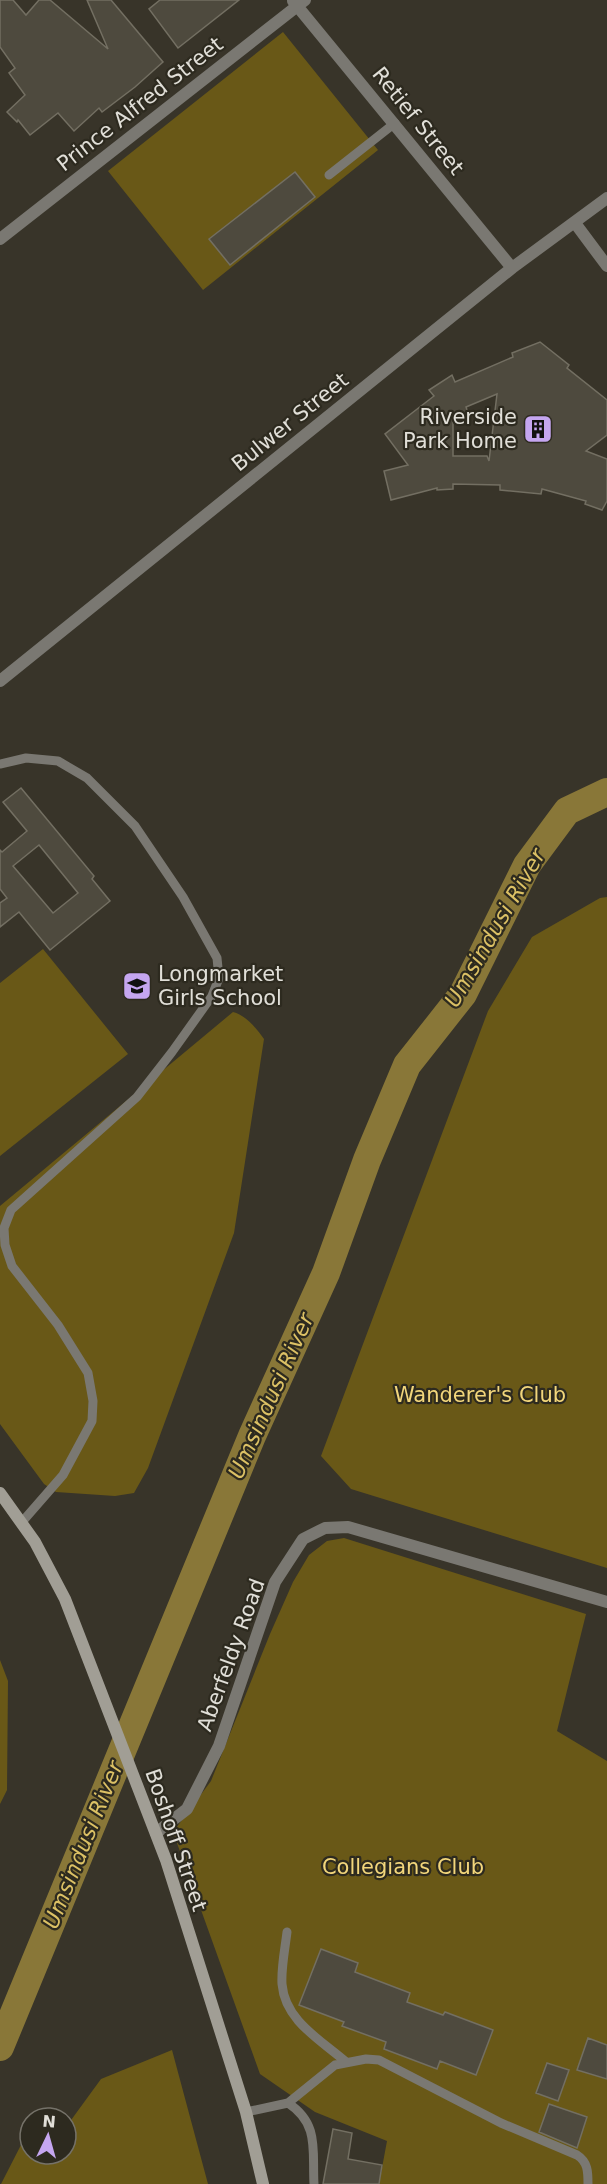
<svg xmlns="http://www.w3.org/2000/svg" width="607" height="2184" font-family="'DejaVu Sans',sans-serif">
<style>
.green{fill:#695817}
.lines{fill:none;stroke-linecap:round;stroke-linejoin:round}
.river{stroke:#897738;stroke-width:28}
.building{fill:#4e4a3e;stroke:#736f62;stroke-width:1.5;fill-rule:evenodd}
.service{stroke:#7a7872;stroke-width:9}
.minor{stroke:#7a7872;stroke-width:12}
.secondary{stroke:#a19e95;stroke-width:12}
.labels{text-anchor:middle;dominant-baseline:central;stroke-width:4.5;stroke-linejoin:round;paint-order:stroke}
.street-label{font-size:21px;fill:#e1dfd8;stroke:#2d2a1f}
.poi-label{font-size:21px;fill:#e1dfd8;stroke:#2d2a1f;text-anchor:end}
.park-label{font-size:21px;fill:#f2d67b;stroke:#2d2a1f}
.water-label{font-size:22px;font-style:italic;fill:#dcc165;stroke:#2d2a1f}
</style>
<rect width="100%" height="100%" fill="#383429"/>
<!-- green -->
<path class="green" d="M283,32L378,150L203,290L108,171Z
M607,897V1568L351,1489L321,1456L488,1011L532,937L600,898Z
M43,949L128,1054L0,1156V983Z
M233,1012C247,1016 255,1027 264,1039L234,1233L148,1468L134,1493L115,1496L56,1492L44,1484L0,1424V1206Z
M344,1538L586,1614L557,1731L607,1761V2184H379L387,2141L315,2112L260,2074L173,1832L211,1781L270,1634L293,1582L309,1555L327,1541Z
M0,1660L8,1681L7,1790L0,1804Z
M172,2050L208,2184H1L22,2143L30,2142V2154H66V2127L101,2079Z"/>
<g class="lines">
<!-- river -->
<path class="river" d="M0,2047L252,1436L326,1273L367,1160L407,1065L463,994L527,865L567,811L607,792"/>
</g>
<!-- building -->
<path class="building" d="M0,0H13L26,15L39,0H50L108,49L87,0H111L163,62L135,87L102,112L99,108L74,131L58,113L30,135L18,120L17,122L7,112L25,95L9,73L15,68L0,47Z
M160,0H239L178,48L149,9Z
M295,172L315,197L230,265L209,239Z
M540,342L569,365L567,368L607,400V435L586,451L607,459V501L602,510L585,504L586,501L542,489L541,494L500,490V485L453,484V489L437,490V488L391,500L384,471L408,465L385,434L434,396L429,390L452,375L455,382L513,357L512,353ZM497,394L489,461L487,456H453V422L468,413L466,407Z
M21,788L94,876L92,879L110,901L50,950L19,912L0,927V903L7,898L0,889V850L2,852L27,831L3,802ZM39,845L78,893L53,913L13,866Z
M321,1949L358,1963L355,1972L410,1993L407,2002L443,2015L445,2012L493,2030L476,2075L440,2061L437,2069L384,2049L386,2042L342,2026L344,2022L299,2005Z
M588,2038L607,2045V2079L577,2070Z
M547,2063L569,2070L558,2101L536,2093Z
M549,2104L587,2117L577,2148L539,2132Z
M333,2129L352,2133L348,2159L382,2165L379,2184H323Z"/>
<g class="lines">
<!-- service -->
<path class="service" d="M329,175L395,123
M0,764L26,758L58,761L87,778L135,826L183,897L217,958L219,978L212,996L172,1052L137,1097L11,1210L4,1228L5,1245L12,1266L58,1325L88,1373L93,1401L92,1421L63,1475L22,1522
M287,1932C285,1949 281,1968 282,1984C285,2021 321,2040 346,2062
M288,2103C320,2124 312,2151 314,2184
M246,2112L288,2103L335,2065L366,2059L379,2060L501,2123L577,2155C588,2162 588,2172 588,2184"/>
<!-- minor -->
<path class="minor" d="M293,1L512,268
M575,223L607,266
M0,239L305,0
M0,681L512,268L607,198
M156,1833L187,1809L219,1746L275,1582L303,1539L325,1528L348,1527L607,1602"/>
<!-- secondary -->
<path class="secondary" d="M0,1493L35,1542L65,1599L166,1860L246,2112L263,2184"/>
</g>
<!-- icons -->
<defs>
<g id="building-square" transform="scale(1.5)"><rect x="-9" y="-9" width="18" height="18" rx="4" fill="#c5a6f0" stroke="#2d2a1f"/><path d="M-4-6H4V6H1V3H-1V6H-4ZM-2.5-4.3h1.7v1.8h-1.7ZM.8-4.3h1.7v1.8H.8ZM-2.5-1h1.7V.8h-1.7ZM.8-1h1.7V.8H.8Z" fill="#111"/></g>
<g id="school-square" transform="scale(1.5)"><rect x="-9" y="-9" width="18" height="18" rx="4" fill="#c5a6f0" stroke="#2d2a1f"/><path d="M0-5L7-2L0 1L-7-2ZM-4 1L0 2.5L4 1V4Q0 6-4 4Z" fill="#111"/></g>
</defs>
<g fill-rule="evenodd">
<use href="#building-square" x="538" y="429"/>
<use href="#school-square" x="137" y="986"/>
</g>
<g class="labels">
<!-- street labels -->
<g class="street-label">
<text transform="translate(140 104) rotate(-38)">Prince Alfred Street</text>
<text transform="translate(418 121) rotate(51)">Retief Street</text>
<text transform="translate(290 422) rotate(-39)">Bulwer Street</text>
<text transform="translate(231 1655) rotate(-70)">Aberfeldy Road</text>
<text transform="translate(176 1840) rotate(71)">Boshoff Street</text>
</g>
<!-- poi labels -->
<g class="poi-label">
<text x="517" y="417">Riverside<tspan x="517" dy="24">Park Home</tspan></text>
<text x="158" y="974" text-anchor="start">Longmarket<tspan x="158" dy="24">Girls School</tspan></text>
</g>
<!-- park labels -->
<g class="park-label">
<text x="480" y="1395">Wanderer's Club</text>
<text x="403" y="1867">Collegians Club</text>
</g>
<!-- water labels -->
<g class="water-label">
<text transform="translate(495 928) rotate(-60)">Umsindusi River</text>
<text transform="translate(271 1396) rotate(-66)">Umsindusi River</text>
<text transform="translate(83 1845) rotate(-68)">Umsindusi River</text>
</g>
</g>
<!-- north arrow -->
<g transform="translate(48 2136) rotate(5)"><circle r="28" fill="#2d2a1f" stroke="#757269" stroke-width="1.5"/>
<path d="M0-4.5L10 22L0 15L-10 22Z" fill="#c5a6f0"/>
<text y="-9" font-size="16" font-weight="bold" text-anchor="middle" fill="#e1dfd8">N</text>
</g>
</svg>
